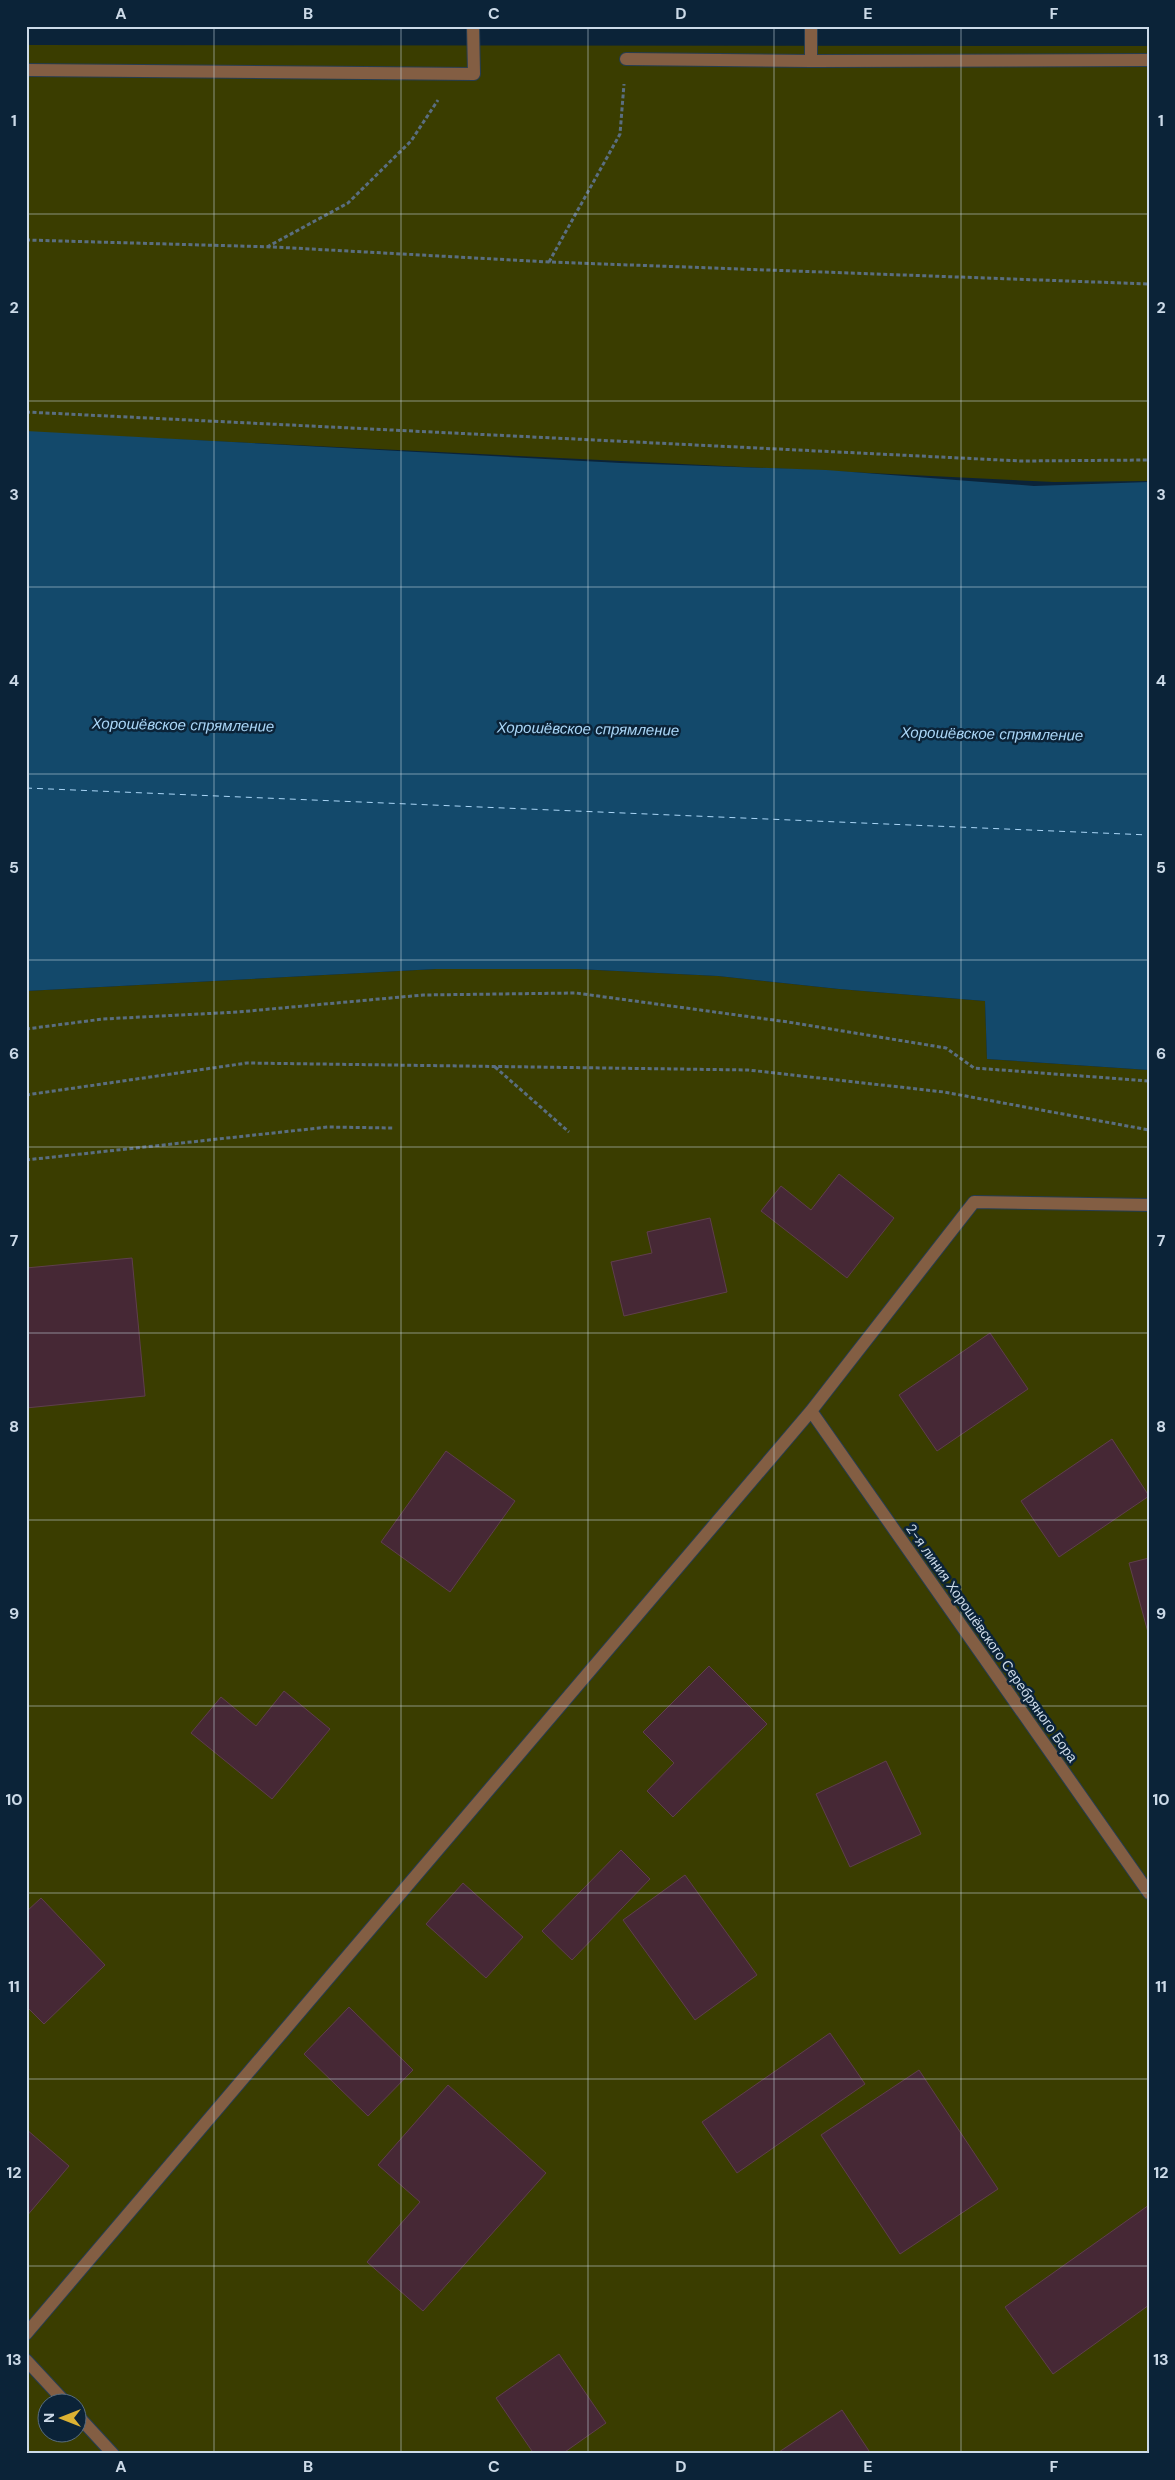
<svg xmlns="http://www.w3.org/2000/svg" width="1175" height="2480" font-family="'DM Sans',sans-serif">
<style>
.green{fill:#3a3d00;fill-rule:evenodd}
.water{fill:#13496b}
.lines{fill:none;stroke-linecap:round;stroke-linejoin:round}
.ferry{stroke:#aad6f7;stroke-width:1;stroke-dasharray:6 5;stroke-linecap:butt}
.building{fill:#462835;stroke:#5f3f4c}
.minor-casing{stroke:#263d51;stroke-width:14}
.path{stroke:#5a6e80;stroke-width:3;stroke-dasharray:4 2.5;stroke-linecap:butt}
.minor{stroke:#835e43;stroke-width:12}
.grid{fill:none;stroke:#ccdae8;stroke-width:1;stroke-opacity:0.55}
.labels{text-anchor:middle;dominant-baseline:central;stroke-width:5;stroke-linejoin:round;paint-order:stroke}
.street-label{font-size:14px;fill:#ccdae8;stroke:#0b2338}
.water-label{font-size:15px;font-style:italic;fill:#aad6f7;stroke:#0b2338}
.neatline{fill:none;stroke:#ccdae8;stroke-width:2}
.grid-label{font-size:16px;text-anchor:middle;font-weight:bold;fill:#ccdae8}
</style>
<rect width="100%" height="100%" fill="#0b2338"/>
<!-- green -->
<path class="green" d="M26,45L1149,46V481L1054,482L26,432Z
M436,969H577L718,976L839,989L985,1001L987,1059L1149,1070V2454H26V991ZM48,2402H78V2432H48Z"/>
<!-- water -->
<path class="water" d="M26,431L621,463L826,470L1034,486L1149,482V1070L987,1059L985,1001L839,989L718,976L577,969H436L26,991Z"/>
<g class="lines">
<!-- ferry -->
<path class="ferry" d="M26,788L1149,835"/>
</g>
<!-- building -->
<path class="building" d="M839,1174L894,1218L847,1278L761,1211L781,1186L811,1210Z
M710,1218L727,1292L624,1316L611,1262L652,1253L647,1232Z
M132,1258L145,1396L26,1408V1268Z
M990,1333L1028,1389L937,1451L899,1395Z
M1112,1439L1149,1496L1059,1557L1021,1501Z
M446,1451L515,1501L450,1592L381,1542Z
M1149,1558V1636L1129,1563Z
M709,1666L767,1724L673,1817L647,1791L674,1763L643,1732Z
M284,1691L330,1729L272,1799L191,1733L221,1697L256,1726Z
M886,1761L921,1834L850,1867L816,1794Z
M621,1850L650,1879L572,1960L542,1931Z
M685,1875L757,1975L695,2020L623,1920Z
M463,1883L523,1937L486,1978L426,1924Z
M41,1898L105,1965L44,2024L26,2006V1912Z
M349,2007L413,2070L368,2116L304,2054Z
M830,2033L865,2084L737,2173L702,2122Z
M919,2070L998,2189L900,2254L821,2135Z
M448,2085L546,2173L423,2311L367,2262L420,2202L378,2165Z
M26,2129L69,2166L26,2217Z
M1149,2205V2305L1053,2374L1005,2307Z
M559,2354L606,2423L562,2454H534L496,2398Z
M842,2410L871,2454H776Z"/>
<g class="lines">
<!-- minor casing -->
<g class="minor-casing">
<path id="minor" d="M811,26V61L1149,60
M626,59L811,61
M26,70L474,74L473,26
M811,1411L1149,1893
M26,2334L811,1411L974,1202L1149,1205
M26,2360L65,2402
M78,2416L113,2454"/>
</g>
<!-- path -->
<path class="path" d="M26,240L274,247L549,262L1149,284
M267,247L348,203L411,141L438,100
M549,262L620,134L624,84
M26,412L1021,461L1149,460
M26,1029L103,1019L238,1012L423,995L576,993L788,1022L946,1048L974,1068L1149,1081
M495,1067L569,1132
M26,1095L247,1063L748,1070L944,1092L1149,1130
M26,1160L328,1127L393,1128"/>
<!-- minor -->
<use href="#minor" class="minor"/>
</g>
<!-- grid -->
<path class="grid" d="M214,26V2454M401,26V2454M588,26V2454M774,26V2454M961,26V2454M26,214H1149M26,401H1149M26,587H1149M26,774H1149M26,960H1149M26,1147H1149M26,1333H1149M26,1520H1149M26,1706H1149M26,1893H1149M26,2079H1149M26,2266H1149"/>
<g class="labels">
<!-- street labels -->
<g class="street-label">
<text transform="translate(992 1643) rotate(55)">2-я линия Хорошёвского Серебряного Бора</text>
</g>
<!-- water labels -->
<g class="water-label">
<text transform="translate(183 725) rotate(1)">Хорошёвское спрямление</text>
<text transform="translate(588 729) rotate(1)">Хорошёвское спрямление</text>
<text transform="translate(992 734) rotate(1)">Хорошёвское спрямление</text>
</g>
</g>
<!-- border -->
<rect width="1175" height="2480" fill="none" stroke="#0b2338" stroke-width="55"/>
<!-- north arrow -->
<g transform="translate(62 2418) rotate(270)"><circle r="24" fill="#0b2338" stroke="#586c7e"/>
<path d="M0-4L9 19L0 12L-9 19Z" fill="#dcb233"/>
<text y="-8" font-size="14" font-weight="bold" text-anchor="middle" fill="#ccdae8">N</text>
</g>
<rect x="28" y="28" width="1120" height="2424" class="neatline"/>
<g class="grid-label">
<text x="121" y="19">A</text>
<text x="308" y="19">B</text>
<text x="494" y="19">C</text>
<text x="681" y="19">D</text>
<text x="868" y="19">E</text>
<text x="1054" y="19">F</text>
<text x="14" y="126">1</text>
<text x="1161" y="126">1</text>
<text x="14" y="313">2</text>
<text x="1161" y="313">2</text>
<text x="14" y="500">3</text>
<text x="1161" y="500">3</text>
<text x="14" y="686">4</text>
<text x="1161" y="686">4</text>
<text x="14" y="873">5</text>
<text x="1161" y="873">5</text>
<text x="14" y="1059">6</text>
<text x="1161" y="1059">6</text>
<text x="14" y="1246">7</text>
<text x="1161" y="1246">7</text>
<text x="14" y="1432">8</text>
<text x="1161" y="1432">8</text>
<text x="14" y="1619">9</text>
<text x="1161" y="1619">9</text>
<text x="14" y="1805">10</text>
<text x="1161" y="1805">10</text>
<text x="14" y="1992">11</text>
<text x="1161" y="1992">11</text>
<text x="14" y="2178">12</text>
<text x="1161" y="2178">12</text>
<text x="14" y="2365">13</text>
<text x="1161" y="2365">13</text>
<text x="121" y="2472">A</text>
<text x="308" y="2472">B</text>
<text x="494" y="2472">C</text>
<text x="681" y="2472">D</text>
<text x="868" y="2472">E</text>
<text x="1054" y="2472">F</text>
</g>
</svg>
